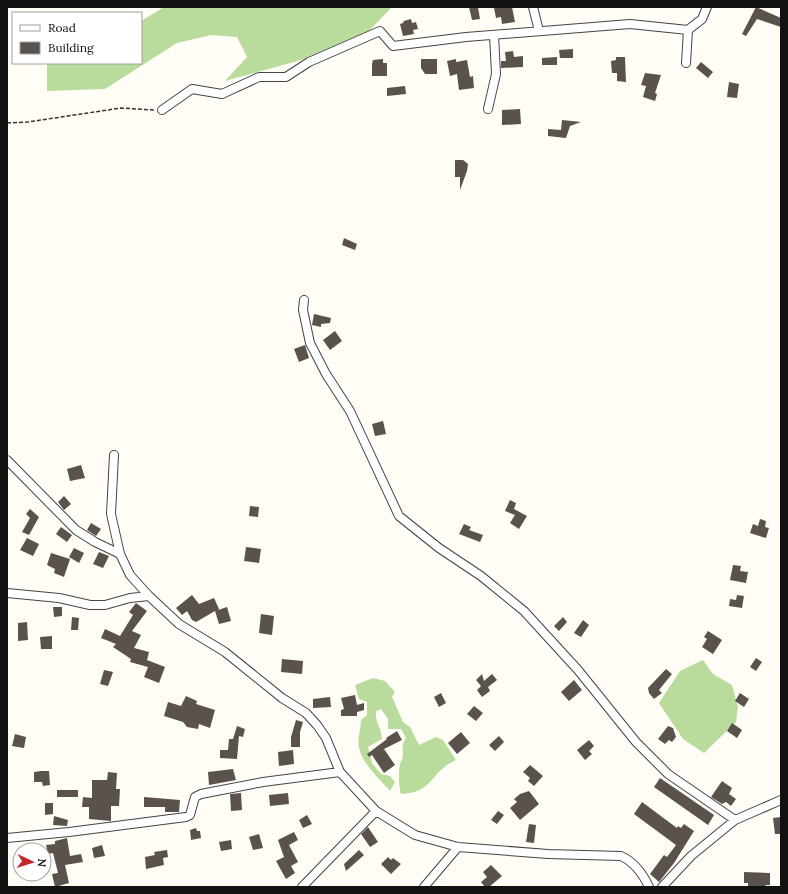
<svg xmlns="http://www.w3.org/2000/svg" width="788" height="894" font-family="Lora,serif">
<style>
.forest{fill:#b9dc9c}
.building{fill:#5a524d}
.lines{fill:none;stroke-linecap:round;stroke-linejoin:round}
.street-casing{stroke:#444;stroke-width:10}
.path{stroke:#333;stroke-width:1.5;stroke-dasharray:4 2;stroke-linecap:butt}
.street{stroke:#fff;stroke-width:8}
</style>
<rect width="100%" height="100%" fill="#fffdf5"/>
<!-- forest -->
<path class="forest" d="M164,7H390V9L370,30L301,60L225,81L247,57L237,37L211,35L177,43L105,89L47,91V63H141V21Z
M703,660L713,674L732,685L738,707L736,722L704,753L683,739L659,703L680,671Z
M373,678L385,681L395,692L392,697L403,722L410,727L419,745L436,737L443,740L456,760C430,771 434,793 401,794C399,787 398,772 400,765C400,762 403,759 403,756C403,748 401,745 406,738L401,729H388V719L381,709L376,711C375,724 381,726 382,739L368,747L372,763L381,774L390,776L395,782L390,791C380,779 363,765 359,748C357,739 361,729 361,720L367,715V702L359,699L355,685Z"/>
<!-- building -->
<path class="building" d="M469,7H478L480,19L472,20Z
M512,7L515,22L502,24L501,17L496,18L494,8Z
M756,7L781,18V27L757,19L746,36L742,34Z
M411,19L412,23L416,22L418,29L413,30L414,34L403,36L400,24L403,23L404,21Z
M573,49V58H560L559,50Z
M513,51L514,57L523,56V67L501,68V61H506L505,52Z
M557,57V65H542V58Z
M616,57H625L626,82L617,81V73H612L611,61L616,60Z
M383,59V63H387V76H372V64L373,60Z
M421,59H437V74H425L421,68Z
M456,59V62L467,60L470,77L473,76L474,88L459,90L457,74L450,76L447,61Z
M701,62L713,72L708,78L696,68Z
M645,73L661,75L655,93L657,94L655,101L643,97L646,86L641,85Z
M729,82L739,84L737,98L727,97Z
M405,86L406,94L387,96V88Z
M520,109L521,124L502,125V110Z
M562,120L581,122L570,126L566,138L548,136V129L561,130Z
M455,160H463L468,164L467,171L460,190V177H455Z
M344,238L357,244L355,250L342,245Z
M314,314L331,318L330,323L321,324V327L312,325Z
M335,331L342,341L330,350L323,340Z
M305,345L309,358L299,362L294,349Z
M383,421L386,434L375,436L372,424Z
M81,465L85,478L70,481L67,469Z
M64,496L71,504L64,510L58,502Z
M510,500L516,503L514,509L527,516L519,529L510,523L515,515L505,511Z
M250,506L259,507L258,517L249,516Z
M30,509L39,517L29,535L22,532L30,518L26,514Z
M760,519L766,521L765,527L769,528L766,538L750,533L753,524L758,526Z
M91,523L101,529L96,536L87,530Z
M464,524L471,527L469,530L483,535L480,542L459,534Z
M61,527L72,535L67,542L56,534Z
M27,538L39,544L33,556L20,550Z
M246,547L261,549L259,563L244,561Z
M74,548L84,553L79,563L69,557Z
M99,552L109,556L103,568L93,564Z
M51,553L70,559L64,577L54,573L55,569L47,565Z
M733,565L741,566L740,571L748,572L746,583L730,580Z
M192,595L199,604L214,598L219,609L218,610L227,607L231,621L219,624L215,611L196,622L192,620L187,611L182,615L176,608Z
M737,595L744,596L742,608L729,606L730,599L736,600Z
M136,603L147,611L132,631L141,635L134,648L149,652L147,660L165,667L159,683L144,677L148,667L130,662L131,659L113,647L116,644L101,638L105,629L120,636L133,615L129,612Z
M53,607H62V616L54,617Z
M261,614L274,616L272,635L259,633Z
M72,617L79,618L78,630H71Z
M563,617L567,622L559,631L554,626Z
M583,620L589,625L581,637L574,633Z
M27,622L28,640L18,641V623Z
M708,631L722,640L713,654L702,647L707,639L704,637Z
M52,636V649H41L40,637Z
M756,658L762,662L756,671L750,667Z
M282,659L303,661L302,674L281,672Z
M666,669L672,674L659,690L662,693L654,699L649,693L648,688Z
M104,670L113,672L108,686L100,684Z
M482,674L484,681L492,674L497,680L488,687L490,691L482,697L477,690L481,686L476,680Z
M574,680L582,690L569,701L561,692Z
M441,693L446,703L439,707L434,697Z
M740,693L749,699L744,707L735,701Z
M355,695L357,705L364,703V710L357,712V716H341V710L344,709L341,698Z
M186,696L197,701L196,704L215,710L210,728L199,724L198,729L187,727L183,722L164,716L168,702L181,706Z
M330,697L331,707L313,708V699Z
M474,706L483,713L476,721L467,714Z
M296,720L303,722L300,732V747H291V737Z
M732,723L742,730L737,738L727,731Z
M237,726L245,729L243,737L239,736L237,759L220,758V750H228L229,739H233Z
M668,726L673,728L676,737L672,742L669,740L665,744L658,739Z
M397,731L402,740L384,749L395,765L384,773L372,755L369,757L367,754L387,739L386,738Z
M461,732L470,743L457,754L448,743Z
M15,734L26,737L24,748L12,746Z
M499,736L504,742L495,751L489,745Z
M589,740L594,746L589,751L592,754L585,760L577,750Z
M293,750L294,764L279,766L278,752Z
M530,765L543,776L534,786L528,781L530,778L523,772Z
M233,769L236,780L209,785L208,772Z
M41,771H49L50,785L43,786L42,782H34V772Z
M108,772L117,773L116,789H120L119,806H111V821L89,819V807H82L83,797L92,798V780H107Z
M660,778L714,815L708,825L654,787Z
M722,781L732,788L729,794L736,799L731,806L726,802L722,804L711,797Z
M57,790H78V797H57Z
M529,791L539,804L520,820L510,808L517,802L514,799L520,794Z
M241,793L242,810L231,811L230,794Z
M288,793L289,804L270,806L269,795Z
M144,797L180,800L179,812H165V807H144Z
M642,802L677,828L678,826L681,828L684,824L694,831L674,863L659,882L650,874L664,855L667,857L676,845L634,814Z
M45,803H53V814L45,815Z
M498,811L504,815L497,824L491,820Z
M307,815L312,824L303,828L299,820Z
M54,816L68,820L67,826L53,825Z
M781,817V834H775L773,818Z
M529,824L536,825L534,843L526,842Z
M368,827L378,842L370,847L361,834Z
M196,828L197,831H200L201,838L191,840L190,830Z
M294,832L298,840L289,845L298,862L291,866L295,873L286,879L276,861L284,857L278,840Z
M259,834L263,848L253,850L249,837Z
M67,838L70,856L81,854L83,862L65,865L69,883L55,887L52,874L58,873L53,853L48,854L46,845L55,844V841Z
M231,840L232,849L221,851L219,842Z
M102,845L105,856L94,858L92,848Z
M167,850L168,857L163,858L164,865L146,869L145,857L155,855L154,852Z
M359,850L364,855L346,871L344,864Z
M388,857L391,860L393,858L401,864L391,874L381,864Z
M491,865L502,876L489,887H485L481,882L487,877L483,872Z
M744,872L770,873V885H766L765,887H748V883H744Z"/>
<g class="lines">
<!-- street casing -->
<g class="street-casing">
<path id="street" d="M533,7L539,31
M686,63L688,30L702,19L707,7
M488,109L496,74L494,35
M162,110L192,89L222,94L259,77H286L309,62L380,31L393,46L466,37L630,24L688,30
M304,300L303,310L310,343L326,374L350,411L399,516L439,548L481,576L524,611L578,670L636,742L668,774L735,820
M114,455L111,514L120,554L130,575L149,596L179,624L225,652L282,698L306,713L317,725L326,738L340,772L376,811L415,835L458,847L548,854L621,856C634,862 643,874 649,887
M7,460L76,530L95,542L120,554
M7,593L59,598L90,605H105L130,598L149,596
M7,838L69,832L186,817L190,815L195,797L201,794L263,782L340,772
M302,887L376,811
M424,887L458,847
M662,887L691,856L735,820L781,800"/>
</g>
<!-- path -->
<path class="path" d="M7,123L28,122L121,108L154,110"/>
<!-- street -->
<use href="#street" class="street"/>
</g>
<!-- border -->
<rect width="788" height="894" fill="none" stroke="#111111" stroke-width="16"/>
<!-- legend -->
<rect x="12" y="12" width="130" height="52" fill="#ffffff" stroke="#a0a0a0"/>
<rect x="20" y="25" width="20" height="6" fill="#ffffff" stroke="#a0a0a0"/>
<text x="48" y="32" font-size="12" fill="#111111">Road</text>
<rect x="20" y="42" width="20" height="12" fill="#5a524d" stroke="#a0a0a0"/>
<text x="48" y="52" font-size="12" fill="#111111">Building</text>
<!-- north arrow -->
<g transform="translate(32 862) rotate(94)"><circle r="19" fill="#ffffff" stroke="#a0a0a0"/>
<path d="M0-3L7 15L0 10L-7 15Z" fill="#c4262e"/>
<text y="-6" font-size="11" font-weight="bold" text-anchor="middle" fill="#111111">N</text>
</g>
</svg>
